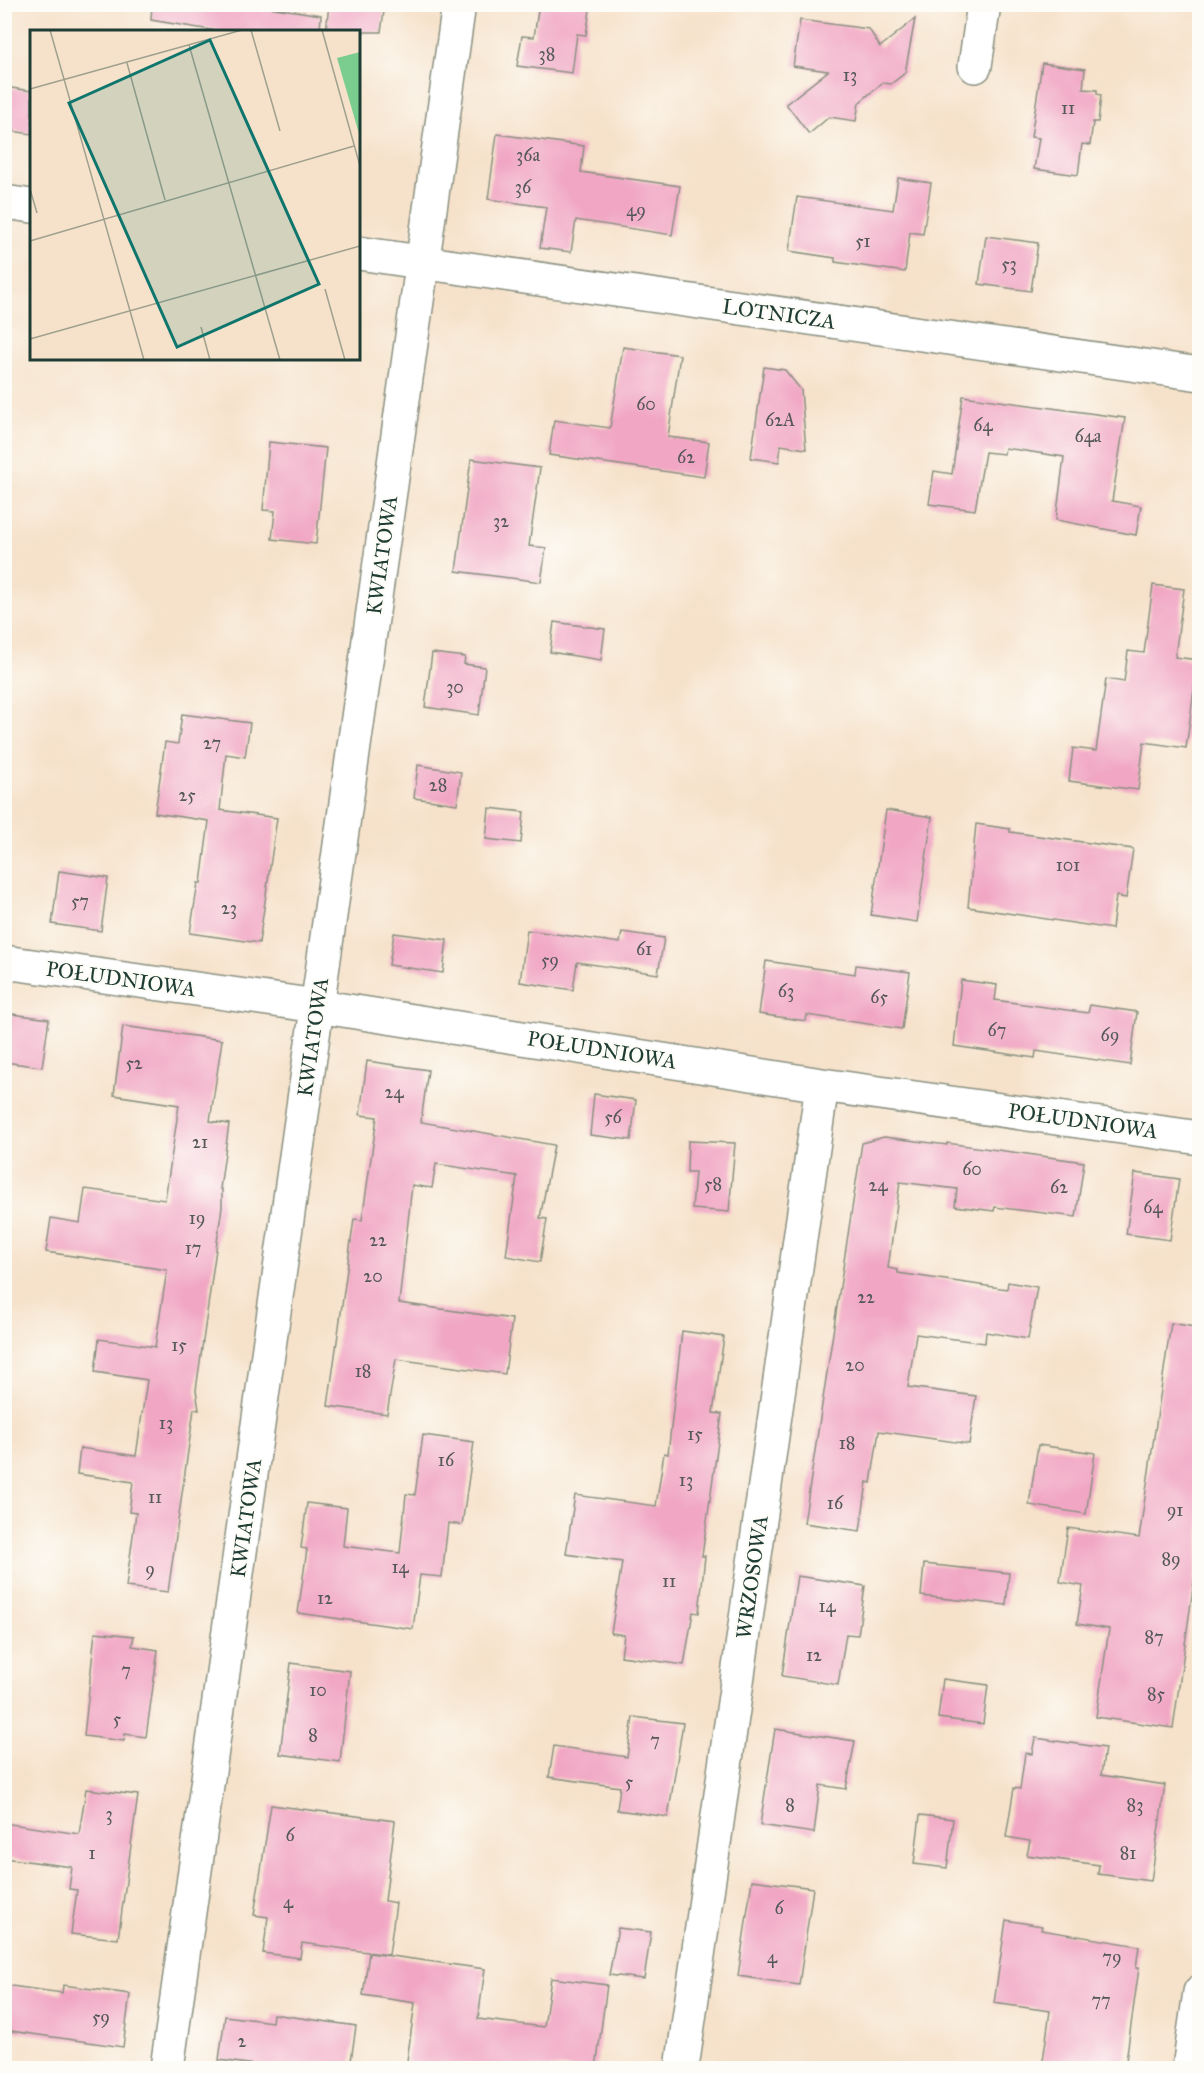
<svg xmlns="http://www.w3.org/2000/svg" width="1204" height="2073" font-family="'IM FELL Great Primer',serif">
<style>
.building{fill:#f1a7c4}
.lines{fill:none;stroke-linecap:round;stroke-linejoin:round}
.street-casing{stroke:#8a9080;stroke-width:36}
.street{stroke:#fff;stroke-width:33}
.labels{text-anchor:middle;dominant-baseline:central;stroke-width:4.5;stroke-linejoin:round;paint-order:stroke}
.number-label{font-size:18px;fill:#545858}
.street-label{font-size:21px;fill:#1f3d34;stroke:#fdfcf7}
.inset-road{fill:none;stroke:#a0a08f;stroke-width:1.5}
.view{fill:#0f766e;fill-opacity:0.15;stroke:#0f766e;stroke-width:3}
.inset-edge{fill:none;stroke:#1f3d34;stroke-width:3}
</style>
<rect width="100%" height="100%" fill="#fdfcf7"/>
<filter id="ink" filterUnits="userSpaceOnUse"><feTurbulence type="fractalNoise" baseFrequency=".0167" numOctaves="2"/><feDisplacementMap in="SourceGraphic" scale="12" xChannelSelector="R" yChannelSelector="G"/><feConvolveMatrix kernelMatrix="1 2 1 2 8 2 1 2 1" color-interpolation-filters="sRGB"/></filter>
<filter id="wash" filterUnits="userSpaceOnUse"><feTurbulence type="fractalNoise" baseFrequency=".008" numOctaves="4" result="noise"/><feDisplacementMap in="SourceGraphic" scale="24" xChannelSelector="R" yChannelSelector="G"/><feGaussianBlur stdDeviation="1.35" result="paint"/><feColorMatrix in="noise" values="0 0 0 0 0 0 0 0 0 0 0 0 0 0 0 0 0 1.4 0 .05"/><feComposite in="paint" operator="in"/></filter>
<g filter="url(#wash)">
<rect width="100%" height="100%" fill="#f6e2cb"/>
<g id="blocks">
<!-- building -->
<path class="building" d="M152,4H248L321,15L320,32H223L151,20Z
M329,4H385L381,32H326Z
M539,4H591L586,35L577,34L572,73L517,66L522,36L534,37Z
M915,19L905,73L891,84L882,83L859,103L856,121L829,117L809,134L786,104L828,71L793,66L800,20L869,29L880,47Z
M1042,63L1085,69L1083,89L1097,90V94L1101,95L1098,122H1093L1090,145L1082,144L1078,175L1034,169L1039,138L1031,137Z
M4,87L32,91V134L4,130Z
M497,134L584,146L581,172L680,186L672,235L576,220L571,252L540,248L546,207L488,199Z
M898,178L931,183L923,234L910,232L905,272L835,262V258L789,251L797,197L893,210Z
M986,236L1038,243L1031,291L979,284Z
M623,347L680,355L668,437L709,442L704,477L549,455L554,420L610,428Z
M764,367L785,370L801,390L806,449L781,445L779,462L751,458Z
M963,396L1125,418L1112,501L1141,506L1136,535L1056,520L1064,457L1005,448L1004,454L985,452L975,510L929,504L934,471L952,474Z
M269,442L326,448L316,544L272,539L275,511L263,510Z
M471,459L540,468L529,546L546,548L541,582L456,571Z
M1153,585L1184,589L1175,657L1198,660L1186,748L1144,742L1138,790L1069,781L1073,748L1096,751L1106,679L1124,682L1128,651L1144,653Z
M554,622L605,629L601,660L550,652Z
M432,653L465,657L464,664L485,667L479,715L425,707Z
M182,714L250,723L245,757L226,754L220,810L277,818L259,943L190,933L198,883H201L209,821L155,813L165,742L178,744Z
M418,765L461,772L457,804L414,798Z
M489,808L524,812L521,843L486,839Z
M886,810L932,817L917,922L871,915Z
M976,824L1010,829V832L1133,849L1126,898L1116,896L1112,929L968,907Z
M59,871L108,878L101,931L52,924Z
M527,930L620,943L622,932L664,938L658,974L577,962L573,990L520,982Z
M394,933L447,940L443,973L389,965Z
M766,961L855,974L856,965L910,972L902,1029L807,1015L806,1021L759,1014Z
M961,980L997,985L995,1000L1088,1013L1090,1005L1137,1012L1130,1065L1036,1051L1035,1058L954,1046Z
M4,1013L49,1019L42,1067L4,1062Z
M123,1026L222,1040L210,1121L229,1124L220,1189H222V1207L196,1390L199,1410L194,1409L168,1592L126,1587L136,1513L129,1512L133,1482L77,1474L80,1448L136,1456L147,1380L95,1372L99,1339L155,1347L167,1270L46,1252L51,1218L80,1223L85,1189L165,1200L179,1105L114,1095Z
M367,1061L428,1070L421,1122L554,1145L540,1218L547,1219L540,1262L506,1256L517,1176L436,1164L432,1188L412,1185L399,1303L512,1319L505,1374L396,1359L387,1414L328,1406L354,1219L362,1220L377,1117L360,1115Z
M594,1094L636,1100L631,1140L590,1135Z
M884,1137L947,1145V1143L1084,1162L1076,1217L995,1207L994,1211L955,1206L957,1189L900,1182L888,1268L898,1270V1273L1007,1289L1008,1282L1037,1287L1028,1339L986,1332L985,1343L916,1334L908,1387L976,1396L969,1444L879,1431L871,1483L867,1482L860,1531L804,1523L862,1143Z
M688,1141L735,1143L729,1212L692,1209L695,1172H687Z
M1135,1173L1179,1179L1170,1240L1126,1234Z
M1171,1323L1200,1328V1540L1173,1728L1096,1717L1109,1629L1077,1624L1083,1586L1060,1582L1068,1528L1139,1538Z
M682,1331L724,1337L713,1413L722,1414L702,1556H705L699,1613L693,1612L684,1665L621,1656L624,1635L611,1633L622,1562L566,1554L575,1495L656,1506L664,1453L668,1454Z
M423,1435L474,1442L462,1525L448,1523L442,1577L420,1575L413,1629L298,1613L307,1549L301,1548L307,1503L347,1508L343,1546L400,1553L406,1494L415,1495Z
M1038,1445L1095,1453L1086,1514L1029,1505Z
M924,1564L1009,1573L1006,1605L921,1596Z
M797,1576L865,1586L858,1635L846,1634L838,1685L782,1676Z
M95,1632L134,1636L132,1646L158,1650L146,1737L125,1734L124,1741L84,1736Z
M291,1663L350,1671L340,1762L280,1754Z
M943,1679L988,1685L983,1724L938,1718Z
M633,1717L683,1723L668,1817L617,1810L620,1787L549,1777L554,1746L627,1757Z
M775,1729L855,1741L846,1789L820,1785L814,1833L760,1825Z
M1035,1738L1105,1748L1101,1775L1165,1785L1151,1881L1098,1874L1099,1865L1027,1855L1030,1841L1006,1837L1014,1788L1020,1789L1025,1753L1032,1754Z
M86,1789L138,1795L118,1939L71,1934L77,1890L69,1889L72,1867L4,1858V1823L79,1834Z
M271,1805L395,1821L385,1901L396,1903L389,1955L302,1943L300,1958L263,1953L268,1917L254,1915Z
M920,1815L953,1819L947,1868L914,1864Z
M752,1880L813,1888L799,1985L738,1976Z
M1006,1920L1042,1926L1041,1930L1139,1946L1136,1968H1139L1125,2068H1042L1050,2011L994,2003Z
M618,1928L651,1932L644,1979L609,1975Z
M369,1953L485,1969L478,2019L544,2027L551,1978L607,1985L596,2068H406L415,2003L363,1995Z
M4,1985L62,1993L63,1985L130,1994L123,2047L4,2030Z
M273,2014L356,2026L350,2068H277L219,2060L225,2016L272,2022Z"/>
</g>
</g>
<g filter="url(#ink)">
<use href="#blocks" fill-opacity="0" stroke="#8a9080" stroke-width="1.5"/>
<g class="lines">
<!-- street casing -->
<g class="street-casing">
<path id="street" d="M975,66L984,4
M4,202L32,206
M358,253L1200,374
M4,962L317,1006L822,1085L1200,1138
M167,2068L459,4
M682,2068L822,1085
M1189,2068L1200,1992"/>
</g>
<!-- street -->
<use href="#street" class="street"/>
</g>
</g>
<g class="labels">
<!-- number labels -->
<g class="number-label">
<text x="547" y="54">38</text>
<text x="850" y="75">13</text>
<text x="1068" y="108">11</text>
<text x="528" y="155">36a</text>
<text x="523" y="187">36</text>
<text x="636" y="210">49</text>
<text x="863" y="241">51</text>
<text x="1009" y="264">53</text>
<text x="646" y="404">60</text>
<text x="780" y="420">62A</text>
<text x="983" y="425">64</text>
<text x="1088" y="436">64a</text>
<text x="686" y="457">62</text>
<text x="501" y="521">32</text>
<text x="455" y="687">30</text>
<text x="212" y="743">27</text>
<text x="438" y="785">28</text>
<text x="187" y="795">25</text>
<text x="1068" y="865">101</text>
<text x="80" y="901">57</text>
<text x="229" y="908">23</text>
<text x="644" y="949">61</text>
<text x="550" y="960">59</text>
<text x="786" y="991">63</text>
<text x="879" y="997">65</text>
<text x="997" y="1030">67</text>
<text x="1110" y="1035">69</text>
<text x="134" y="1063">52</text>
<text x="394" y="1092">24</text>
<text x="613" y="1117">56</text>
<text x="200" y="1142">21</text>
<text x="972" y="1169">60</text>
<text x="713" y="1184">58</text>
<text x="878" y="1185">24</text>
<text x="1059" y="1187">62</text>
<text x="1153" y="1207">64</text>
<text x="197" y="1218">19</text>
<text x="378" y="1240">22</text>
<text x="193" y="1248">17</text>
<text x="373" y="1276">20</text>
<text x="866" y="1297">22</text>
<text x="179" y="1345">15</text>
<text x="855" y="1365">20</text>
<text x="363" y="1371">18</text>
<text x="166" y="1423">13</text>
<text x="695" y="1434">15</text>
<text x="847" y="1443">18</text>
<text x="446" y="1460">16</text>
<text x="686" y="1480">13</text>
<text x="155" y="1497">11</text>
<text x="835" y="1503">16</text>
<text x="1175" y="1510">91</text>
<text x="1171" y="1559">89</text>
<text x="400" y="1567">14</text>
<text x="150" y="1569">9</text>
<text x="669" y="1581">11</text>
<text x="325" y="1598">12</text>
<text x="827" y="1606">14</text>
<text x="1154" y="1637">87</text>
<text x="814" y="1655">12</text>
<text x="126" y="1670">7</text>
<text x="318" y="1690">10</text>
<text x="1156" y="1694">85</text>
<text x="117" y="1719">5</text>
<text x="313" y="1735">8</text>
<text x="655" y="1740">7</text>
<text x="629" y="1782">5</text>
<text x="790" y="1805">8</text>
<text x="1135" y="1805">83</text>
<text x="109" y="1814">3</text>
<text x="290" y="1835">6</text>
<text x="92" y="1853">1</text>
<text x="1128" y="1853">81</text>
<text x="288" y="1902">4</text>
<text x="779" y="1908">6</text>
<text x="772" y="1957">4</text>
<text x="1112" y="1957">79</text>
<text x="1101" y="2000">77</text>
<text x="101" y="2017">59</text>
<text x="242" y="2041">2</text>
</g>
<!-- street labels -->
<g class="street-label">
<text transform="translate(779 314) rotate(8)">LOTNICZA</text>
<text transform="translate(382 555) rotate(-82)">KWIATOWA</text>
<text transform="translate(121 979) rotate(8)">POŁUDNIOWA</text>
<text transform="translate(313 1037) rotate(-82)">KWIATOWA</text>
<text transform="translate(602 1050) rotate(9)">POŁUDNIOWA</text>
<text transform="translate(1083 1121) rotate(8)">POŁUDNIOWA</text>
<text transform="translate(246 1518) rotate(-82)">KWIATOWA</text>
<text transform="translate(752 1577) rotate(-82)">WRZOSOWA</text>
</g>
</g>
<!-- overview -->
<g transform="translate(30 30)">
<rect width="330" height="330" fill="#f6e2cb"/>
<path d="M330,22V107L307,28Z" fill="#7bcd8f"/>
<path class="inset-road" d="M20,0L114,330M221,0L250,101M292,0L330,136M159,15L250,330M97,33L135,170M0,59L212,0M0,159L7,183M0,211L324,116M295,259L315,330M171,297L180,330M0,309L330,216"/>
<path class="view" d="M180,10L289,254L147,317L39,73Z"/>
<rect width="330" height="330" class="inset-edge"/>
</g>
<!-- margin -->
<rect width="1204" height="2073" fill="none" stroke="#fdfcf7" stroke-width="24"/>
</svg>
